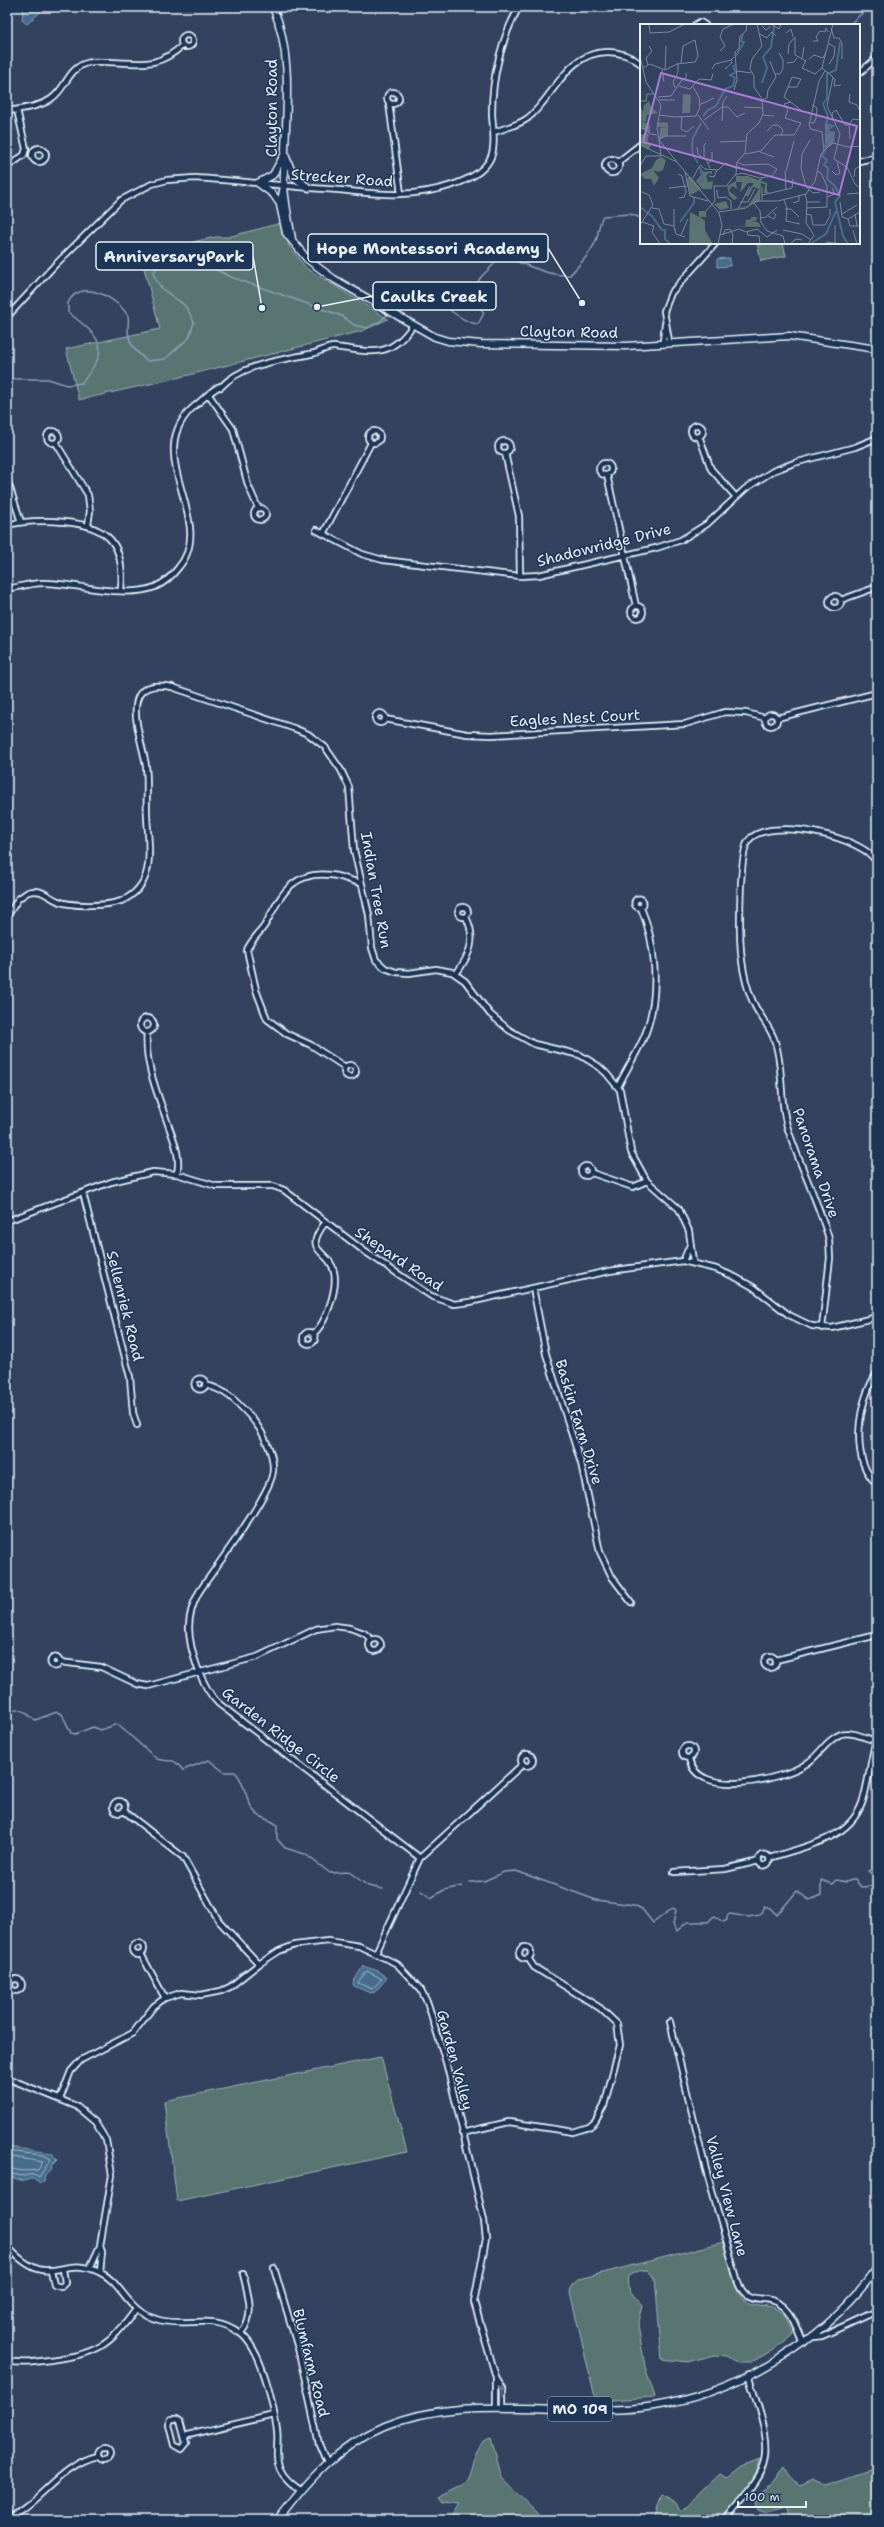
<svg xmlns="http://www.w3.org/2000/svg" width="884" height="2527" font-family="'Shantell Sans',sans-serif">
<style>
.green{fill:#597471;stroke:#a0b2b4}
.water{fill:#466d8d;stroke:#87a2b8}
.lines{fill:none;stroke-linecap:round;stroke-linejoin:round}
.shore{stroke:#a7bccd;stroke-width:1}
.stream{stroke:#87a2b8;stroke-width:1.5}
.minor-casing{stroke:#e8f1f8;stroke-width:8}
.major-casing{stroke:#e8f1f8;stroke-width:9}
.minor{stroke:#1d3557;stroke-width:4.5}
.major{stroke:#1d3557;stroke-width:6}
.oneway{fill:#64778f}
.labels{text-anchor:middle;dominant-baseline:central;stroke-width:3;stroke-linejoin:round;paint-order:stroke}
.shield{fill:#1d3557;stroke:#abb9c8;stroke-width:1}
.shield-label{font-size:14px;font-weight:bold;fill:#e8f1f8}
.street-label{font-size:15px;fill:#e8f1f8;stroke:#1d3557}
.inset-river{fill:none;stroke:#466d8d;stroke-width:2}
.inset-road{fill:none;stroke:#7b889c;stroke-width:1}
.view{fill:#a77bd6;fill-opacity:0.15;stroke:#a77bd6;stroke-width:2}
.inset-edge{fill:none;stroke:#e8f1f8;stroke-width:2}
.leader{fill:none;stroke:#e8f1f8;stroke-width:1.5}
.callout-dot{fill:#e8f1f8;stroke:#1d3557;stroke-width:1.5}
.callout{fill:#1d3557;stroke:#e8f1f8;stroke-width:1.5}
.callout-label{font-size:16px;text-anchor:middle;font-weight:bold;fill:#e8f1f8}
</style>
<rect width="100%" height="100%" fill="#33425f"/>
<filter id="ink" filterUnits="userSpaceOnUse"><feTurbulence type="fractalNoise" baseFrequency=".025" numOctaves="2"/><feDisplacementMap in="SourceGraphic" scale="8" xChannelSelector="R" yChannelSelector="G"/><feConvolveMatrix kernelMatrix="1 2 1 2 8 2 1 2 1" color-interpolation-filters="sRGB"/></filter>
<g filter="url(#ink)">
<!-- green -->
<path class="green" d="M281,223L289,246L306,268L388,319L362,331L185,376L79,400L66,349L160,329L140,253L216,237H228Z
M757,243H783L786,256L761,261Z
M381,2057L407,2152L177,2201L164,2101Z
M724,2242C728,2256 734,2292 744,2300C749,2304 753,2304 759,2305C782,2307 785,2313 794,2333L785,2343L750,2363H738L726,2356L715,2355L687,2362L662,2359L655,2278L647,2270L638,2271L628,2276C625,2290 635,2296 643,2306L638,2325L645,2367L655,2397L596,2401L570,2292L572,2285L579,2279Z
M491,2438L502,2478L545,2520H451L461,2504L444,2502L440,2497C448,2488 463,2488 468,2477C474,2463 474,2442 491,2438Z
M760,2460C757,2484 734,2501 721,2520H653L661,2495L676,2503L681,2511L720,2474L728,2478L742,2467Z
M784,2469L789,2477L800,2485L813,2479L824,2486L877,2469V2520H790L786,2507L766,2512L759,2509L756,2501L758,2493L772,2484Z"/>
<!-- water -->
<path class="water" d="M23,7H46L27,24L22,20Z
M727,258H730V266L717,267V259Z
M363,1966L378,1971L387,1978L375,1992L370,1993L354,1986L353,1983Z
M7,2147L52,2153L57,2160L51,2166L52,2169L45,2175L44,2182L40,2183L33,2178L24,2181L7,2176Z"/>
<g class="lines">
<!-- shore -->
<path class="shore" d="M367,1971L382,1979L372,1989L358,1983Z
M7,2151L43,2155L51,2159L39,2177L34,2174L23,2176L7,2173
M7,2156L43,2162L38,2170L23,2171L7,2168"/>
<!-- stream -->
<path class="stream" d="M849,25L869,7
M392,311C396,307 400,300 405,298C431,284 454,322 478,324L484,313L471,293L481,277L501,257C525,262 546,277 570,275C579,265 594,250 597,237C599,229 599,223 603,216L630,214L641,218
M7,379H48L67,385L82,383C87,376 92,369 96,362C110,340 82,324 68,312V303C80,277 118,298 128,316C129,319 128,325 128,328C128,344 136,353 148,361L165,359L189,338L194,322C191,317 188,309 184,305C170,292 163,296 153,273L158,266L178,263L186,258L196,260L231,277L342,316L354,325L367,328L378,323L389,313
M7,1713C24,1706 22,1711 35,1720L57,1712L62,1714L71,1733L75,1734L93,1727L101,1730L117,1724L157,1759C173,1764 171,1755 183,1770L209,1760L224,1772H235C245,1781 245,1800 254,1811C260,1820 270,1818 277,1825V1839L285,1848L305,1854L330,1873L349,1872L368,1886L383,1889
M470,1882L484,1881L504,1872L516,1871L596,1900L634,1905L642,1909L653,1923L673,1908L676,1910L673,1924L677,1931L687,1922H708L714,1916L723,1922L727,1920V1916L730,1914L748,1917L760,1915L764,1906L770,1908L777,1915L797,1891L809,1900L821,1895V1880L833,1884L837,1880L846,1882L855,1879L861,1887L877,1886L874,1876L868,1871L872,1869L877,1872
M421,1891L431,1898L444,1890L462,1886"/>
<!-- minor casing -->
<g class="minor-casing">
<path id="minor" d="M695,25L700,22L705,25
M181 41a6 6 0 1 1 12 0a6 6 0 1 1-12 0Z
M877,58V49
M859,73L877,58
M387 98a6 6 0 1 1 12 0a6 6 0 1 1-12 0Z
M389,103L401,194
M7,111C20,109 40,107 51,99C66,89 68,68 87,63C94,61 101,62 108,62C141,63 157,69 183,45
M494,132C505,128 519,125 528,118C555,96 566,52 608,52C621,52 631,56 641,64
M32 155a7 7 0 1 1 14 0a7 7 0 1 1-14 0Z
M605 166a7 7 0 1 1 14 0a7 7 0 1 1-14 0Z
M859,161L877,157
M618,162L641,144
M7,167L24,155L26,149L17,110
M7,317L54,266L121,200L152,184L167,180L195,178C243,181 291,187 339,190C360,192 379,195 400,194C427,193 483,184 492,154C496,140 492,125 492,112C492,76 502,37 519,7
M665,324L663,341L666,344
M666,344L669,341L664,311L671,293L716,243
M221,387C243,363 284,360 315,353C320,351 329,346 335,347C372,352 390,359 413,325
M209,395L233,429L248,485L258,508
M691 431a6 6 0 1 1 12 0a6 6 0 1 1-12 0Z
M368 437a6 6 0 1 1 12 0a6 6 0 1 1-12 0Z
M47 437a6 6 0 1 1 12 0a6 6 0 1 1-12 0Z
M699,436L711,469L736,497
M498 447a6 6 0 1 1 12 0a6 6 0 1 1-12 0Z
M56,443L88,495L90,511L88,525
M505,453L519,516L520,576
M599 469a6 6 0 1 1 12 0a6 6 0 1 1-12 0Z
M607,475L636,606
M7,479L21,522
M254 514a6 6 0 1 1 12 0a6 6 0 1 1-12 0Z
M7,525C27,520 44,520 65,522C110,526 125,545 121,590
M316,530L362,554L383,560L520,576L539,575L656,548L681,540L707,524L745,489L773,471L794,463L855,447L877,438
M323,534L371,443
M7,589C19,587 31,583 43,583C76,583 124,599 155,587C164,583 172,576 178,568C220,520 136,453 197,404C204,399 213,388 221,386
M829 602a6 6 0 1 1 12 0a6 6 0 1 1-12 0Z
M841,600L877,587
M631 612a6 6 0 1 1 12 0a6 6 0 1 1-12 0Z
M375 718a5 5 0 1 1 10 0a5 5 0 1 1-10 0Z
M765 720a6 6 0 1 1 12 0a6 6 0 1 1-12 0Z
M777,718L877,693
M385,719L467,734L491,735L685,724L725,712L746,713L765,718
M634.5 903a4.5 4.5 0 1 1 9 0a4.5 4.5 0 1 1-9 0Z
M458 912a5 5 0 1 1 10 0a5 5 0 1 1-10 0Z
M7,917L18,899L28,892C42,888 46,896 58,901C72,907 107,906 121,901C158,885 148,847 147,815C146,799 148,783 146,766C142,737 114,676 172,687L296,729L308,734L325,747L341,770L349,787L354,850L369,915L372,948L376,960L385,968L396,972L409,973L436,969L452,972L465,981L490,1014L509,1030L534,1044L580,1055L598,1066L606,1073L620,1090L631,1152L647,1181L679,1209L689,1231L693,1262
M456,974C470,955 477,939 466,917
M140 1025a7 7 0 1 1 14 0a7 7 0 1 1-14 0Z
M147,1032C144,1063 158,1095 168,1124C174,1141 181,1156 177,1174
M344 1071a6 6 0 1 1 12 0a6 6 0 1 1-12 0Z
M345,1067L311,1045L287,1034L267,1019L256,990L247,950C251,940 259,934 265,925C281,896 291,870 331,875C341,876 351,881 361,883
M618,1087C627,1067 642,1047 648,1026C659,990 656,943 641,908
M581 1171a5 5 0 1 1 10 0a5 5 0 1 1-10 0Z
M592,1173L633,1187L647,1181
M83,1193L130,1377L133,1413L137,1425
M7,1221L111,1182L153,1172L177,1174L216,1186H273L284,1190L364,1251L431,1296L454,1304L470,1302L609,1271L683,1261L716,1269L735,1277L753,1287L789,1315L812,1326L832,1328L877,1317
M683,1261L690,1245
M533,1288L546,1354L581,1463L600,1552L612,1577L631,1602
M822,1328L830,1258L829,1239C818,1201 799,1164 787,1126C779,1099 784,1069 775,1042C772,1030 762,1019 756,1008C743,984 740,955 740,928C740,911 740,854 748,841C766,815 869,837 877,864
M303 1338a6 6 0 1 1 12 0a6 6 0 1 1-12 0Z
M313,1334C326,1324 338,1288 334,1272C330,1249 301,1254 325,1223
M877,1373C858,1401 849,1459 877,1484
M194.5 1384a5.5 5.5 0 1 1 11 0a5.5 5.5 0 1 1-11 0Z
M205,1385C225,1389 236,1401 249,1415C261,1428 274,1452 273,1470C273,1492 214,1569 199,1592C193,1603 189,1614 189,1627C189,1650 202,1687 218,1703L420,1858
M369 1645a6 6 0 1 1 12 0a6 6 0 1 1-12 0Z
M764 1662a6 6 0 1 1 12 0a6 6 0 1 1-12 0Z
M50.5 1662a4.5 4.5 0 1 1 9 0a4.5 4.5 0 1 1-9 0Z
M776,1660L877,1635
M60,1662L101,1667L137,1684L148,1686L257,1657L316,1629L335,1626L350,1628L364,1633L372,1640
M682 1752a6 6 0 1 1 12 0a6 6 0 1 1-12 0Z
M521 1760a6 6 0 1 1 12 0a6 6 0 1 1-12 0Z
M689,1758C696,1800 782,1780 806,1764C818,1757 827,1739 841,1734C852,1731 865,1738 876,1741
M113 1807a6 6 0 1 1 12 0a6 6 0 1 1-12 0Z
M124,1811L183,1857L219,1921L259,1964
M758.5 1860a5.5 5.5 0 1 1 11 0a5.5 5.5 0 1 1-11 0Z
M770,1858C807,1845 853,1840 864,1797C869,1778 871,1759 876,1740
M674,1872L725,1869L759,1861
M132 1949a6 6 0 1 1 12 0a6 6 0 1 1-12 0Z
M519 1953a6 6 0 1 1 12 0a6 6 0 1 1-12 0Z
M376,1953L420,1858L523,1764
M141,1954L165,1998
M10 1985a6 6 0 1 1 12 0a6 6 0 1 1-12 0Z
M7,1996L12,1990
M670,2022L705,2166L738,2283C748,2307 764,2293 780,2304C793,2312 798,2330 804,2343
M7,2078L76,2106L95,2122L106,2140L112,2175L100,2246L90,2268
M60,2099L71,2071L81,2060L133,2033L154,2006L165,1998L181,1993L201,1995L221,1991L230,1987L259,1964L279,1951L295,1945L328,1941L359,1946L397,1964L421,1990L428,2004L446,2062L484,2220L486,2239L474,2302L496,2377V2408
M462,2133L509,2122L573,2132L589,2127L595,2122L604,2106L620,2045L617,2024L600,2008L534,1967L528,1958
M7,2246C51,2294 59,2253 99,2272C124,2283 125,2311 159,2320C189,2328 212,2312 240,2333C262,2349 273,2404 277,2430C279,2443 274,2456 280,2469C284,2478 292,2484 300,2490
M100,2246L102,2252L100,2272
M274,2268L298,2348L319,2444L327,2463
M51,2271L54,2285L61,2287L65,2283L63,2269
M241,2333C256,2314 248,2295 243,2274
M813,2337L822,2336L877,2311
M7,2361C22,2364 35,2362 50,2360C97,2353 108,2348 136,2309
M496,2377L503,2388V2408
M171,2419H177L180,2421L186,2443L181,2449L174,2445L169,2425Z
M184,2436L274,2415
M98 2454a6 6 0 1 1 12 0a6 6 0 1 1-12 0Z
M7,2519C40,2503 61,2464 98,2456
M725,2520C737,2504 756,2486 763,2468C774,2440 755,2401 748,2374"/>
</g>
<!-- major casing -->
<g class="major-casing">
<path id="major" d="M273,7C292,53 287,100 285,149C285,161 283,173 284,185C285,204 289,221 292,239
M286,157L294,177L309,188
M284,186L280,205L286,233L307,259L334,279L405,320L435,337L448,341L481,344L626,346L789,336L877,349
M280,204L273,194L258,183L273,175L284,155
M278,2520C308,2480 338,2446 385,2426C442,2402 502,2408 561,2409C593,2410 623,2411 654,2406C741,2392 826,2340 877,2268"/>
</g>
<!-- minor -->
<use href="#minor" class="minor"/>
<!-- major -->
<use href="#major" class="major"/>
</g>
<!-- one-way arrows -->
<defs><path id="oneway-solid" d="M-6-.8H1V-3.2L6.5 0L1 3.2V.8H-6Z"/></defs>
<use class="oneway" href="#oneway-solid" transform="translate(503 2391) rotate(-95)"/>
</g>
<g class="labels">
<!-- shield labels -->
<rect class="shield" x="548" y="2397" width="64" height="24" rx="3"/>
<g class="shield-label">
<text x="580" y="2409">MO 109</text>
</g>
<!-- street labels -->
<g class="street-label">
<text transform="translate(272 108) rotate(-90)">Clayton Road</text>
<text transform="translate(342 178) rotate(4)">Strecker Road</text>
<text transform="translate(569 332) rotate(1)">Clayton Road</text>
<text transform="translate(604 545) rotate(-14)">Shadowridge Drive</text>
<text transform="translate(575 718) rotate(-3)">Eagles Nest Court</text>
<text transform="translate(376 890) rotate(80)">Indian Tree Run</text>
<text transform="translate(816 1163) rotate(71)">Panorama Drive</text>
<text transform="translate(399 1259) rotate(34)">Shepard Road</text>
<text transform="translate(125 1306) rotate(76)">Sellenriek Road</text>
<text transform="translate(579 1422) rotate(73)">Baskin Farm Drive</text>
<text transform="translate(281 1735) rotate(38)">Garden Ridge Circle</text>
<text transform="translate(455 2060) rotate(75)">Garden Valley</text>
<text transform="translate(727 2196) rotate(75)">Valley View Lane</text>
<text transform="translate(311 2363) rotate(76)">Blumfarm Road</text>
</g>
</g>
<!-- overview -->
<g transform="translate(640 24)">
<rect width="220" height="220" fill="#33425f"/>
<path d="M43,70L51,71L50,89H42ZM9,77L11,83L18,89L7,91L6,98L0,96L10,101V110L0,103V80L3,88L4,81ZM18,98L28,99V112L19,115L20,104H28L17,103ZM185,100H189V107L195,108L194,119L185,125ZM7,109L9,111L7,120L11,121L9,125L0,120V111ZM21,133L26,136L23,146L18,148L13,146L19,154L14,162L11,155H5L0,150L12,144L16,136ZM59,143L64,148L72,147V150L69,149L66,152L68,158L73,157L72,165H62L56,157L62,150ZM50,152L61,165L51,171L46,155ZM96,152H108L118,156L123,153L121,157L127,159V167L129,169H124L125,160L121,159L120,177L106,183L91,185L108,182L119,165L113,163L108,173L105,171L114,159H108L100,169L102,158H96L97,165L92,162L89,167L98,174L94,176L89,171L87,162L96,157ZM86,177L89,184L80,186L74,180ZM59,187H66V193H60L65,197V206L73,220H49L50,188L59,193ZM111,193H117L116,197L111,198H118L121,203L86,202H105L106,196L111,195Z" fill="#597471"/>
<path class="inset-river" d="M96,32L104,18L101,17L103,10M122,59L127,44L123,33L131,23L134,2M63,92L68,86L76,82L85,65L93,62L95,54L90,51L96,48L93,43L95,41M184,123L194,111L193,108L188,110L186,107L193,102L186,100L188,92L183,80L187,75V50L196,46L200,18M185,126L182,132L187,136L184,141L188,144L187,155L194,161L200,172L195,178L203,212L208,220M58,139L53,131L52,122L53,114L61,99M59,159L63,157L60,143M0,183L12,192L22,206H25V215L30,220M40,198L54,179V173M170,220L186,210L196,187"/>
<path class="inset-road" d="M9,0L10,9L29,8L45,0M131,0L139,5L141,0M193,0L182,44L193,53L187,82L200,110L194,135L207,143L215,160L220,164M122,2L126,6L131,2M191,4L194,14H199L202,19V35M146,9L151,5L153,13M120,10L127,14L132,8L136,12M173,17H178L176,13L180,7L185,8L186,4L188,8M80,27L85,22L80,13L83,5L94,0M148,30L149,20L155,13V31L166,37L162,44L175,50L182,44M0,32L6,58L21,81L17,104L19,116L79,189L82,201L78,220M162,35L164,23M169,35L174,31L183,34L186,28M147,39L154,38L157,34M189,40L194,32L195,23L189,20M8,41L6,34L12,27L9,22M3,44L10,40L25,46L37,40L55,38L58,32L55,16L43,22L41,39M72,45L75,40L91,36M85,45L92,39L91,36L94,33M22,46L24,58M25,46L26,22M97,47L111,49M135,50H140L143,44V36L139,29M193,54L195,55L194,62L201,61M39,62L50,65L59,55L71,56L73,50M148,63H157L161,55L152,53L144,73L161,86M35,64L33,58L38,48V39M94,66L97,56L95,28L99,24L100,12L106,7L107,0M210,70L209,78L217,81L220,87M18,73L31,72L41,57L46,54V49M19,76H35M122,76L127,74L128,66L136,53L130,37M0,77H6L7,70H14M59,81L74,74M104,83L123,84M20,91L35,93L56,92L60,83L59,73L53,63M58,91L69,106M122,91L134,92M42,93L41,105L47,108L54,102M64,96L82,83H88L97,93L105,89M193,96L192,89L196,86L205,101H209M82,97L83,78L87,72M169,99H174L176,94L177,84L172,81M0,106L4,104L10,110L17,111M127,107L133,101H138L143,106L141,112M210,115L209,100L213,95L220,96M18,116L25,112H46M170,116L162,130L161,144L166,163L173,169L180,168M80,118L106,117M0,121L37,138M57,123L58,130L66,136L70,144M184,127L182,108L171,105L169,101L179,57L185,47M120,128L134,133M105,130L121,127L135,111H154L161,99L145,94L148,86L144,80L151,78M64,134V121L66,119M68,139L72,136V128M0,142L6,132H21L19,116M145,147L146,165M146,147L154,117M192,147L196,151L200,149L197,138M45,148L50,172L68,177M38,150L42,152L46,168L44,173L39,174M95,151L102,149L120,154L132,152L137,145L128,140L104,141L97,138M69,152L74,153L77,146M214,153L215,145L220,142M53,154L60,141L65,145L78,146L86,139L97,145M29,164L47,162M77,166L78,174L86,173M0,167L9,171L13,181L0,201M165,170L167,178L166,199L174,211L168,220M207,170L220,169M122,171L152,164L153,155M86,173L91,177V185M187,173L195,170L192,164M144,176L147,184L146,197L160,200M122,177V163M100,178H108L115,165M167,178H180M200,178L202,193L208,195M114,179L120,187L121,198L127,207L143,212L145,220M153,179L159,177V171M12,184L19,185L24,200L34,202L36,210L45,213M167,184L187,183V162L181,149L177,147M98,185L110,162M145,185H151L159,193M66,187L75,177L74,162H86L96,150L97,138L105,129L107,110L119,99L123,90L122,75L114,63V52L110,45L112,35L122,22L117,0M79,188L106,184L116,177H138L166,170L175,157L181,130L189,122L193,119L208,123L220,122M220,188L208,195L210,202H220M166,190L171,191L173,201H185L190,192V185M202,190L217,181M215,190L217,202M128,192L134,195L136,191L133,188M121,194L126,193L137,183M2,198L14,202L12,208L20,220M34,202V185M143,206L162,210L171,216M213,206L217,220M107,208L108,211L119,212L120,220M41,211L48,195M80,211L99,205L106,208L117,205L127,213L137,206M83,211L85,206L90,205L93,211L92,220M186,218L204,220M150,220L156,215L162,216M195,220V201"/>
<path class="view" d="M21,49L217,102L199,171L3,118Z"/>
<rect width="220" height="220" class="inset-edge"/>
</g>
<!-- callouts -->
<path class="leader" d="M582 303L548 248M262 308L253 256M317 307L373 296"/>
<g class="callout-dot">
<circle cx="582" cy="303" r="4"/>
<circle cx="262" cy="308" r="4"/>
<circle cx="317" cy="307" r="4"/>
</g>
<g class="callout">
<rect x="308" y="234" width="240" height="28" rx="4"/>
<rect x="96" y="242" width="157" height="28" rx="4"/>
<rect x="373" y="282" width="123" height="28" rx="4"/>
</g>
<g class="callout-label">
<text x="428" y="254">Hope Montessori Academy</text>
<text x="174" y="262">AnniversaryPark</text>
<text x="434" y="302">Caulks Creek</text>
</g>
<!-- margin -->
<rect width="884" height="2527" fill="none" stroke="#1d3557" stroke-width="24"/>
<rect x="12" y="12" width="860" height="2503" fill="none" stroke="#e8f1f8" stroke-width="1.5" filter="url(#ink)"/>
<!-- scale -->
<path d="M738 2501v6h68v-6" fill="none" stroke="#e8f1f8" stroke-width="2"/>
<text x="744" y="2501" font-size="12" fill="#e8f1f8" stroke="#1d3557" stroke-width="3" paint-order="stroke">100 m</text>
</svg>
